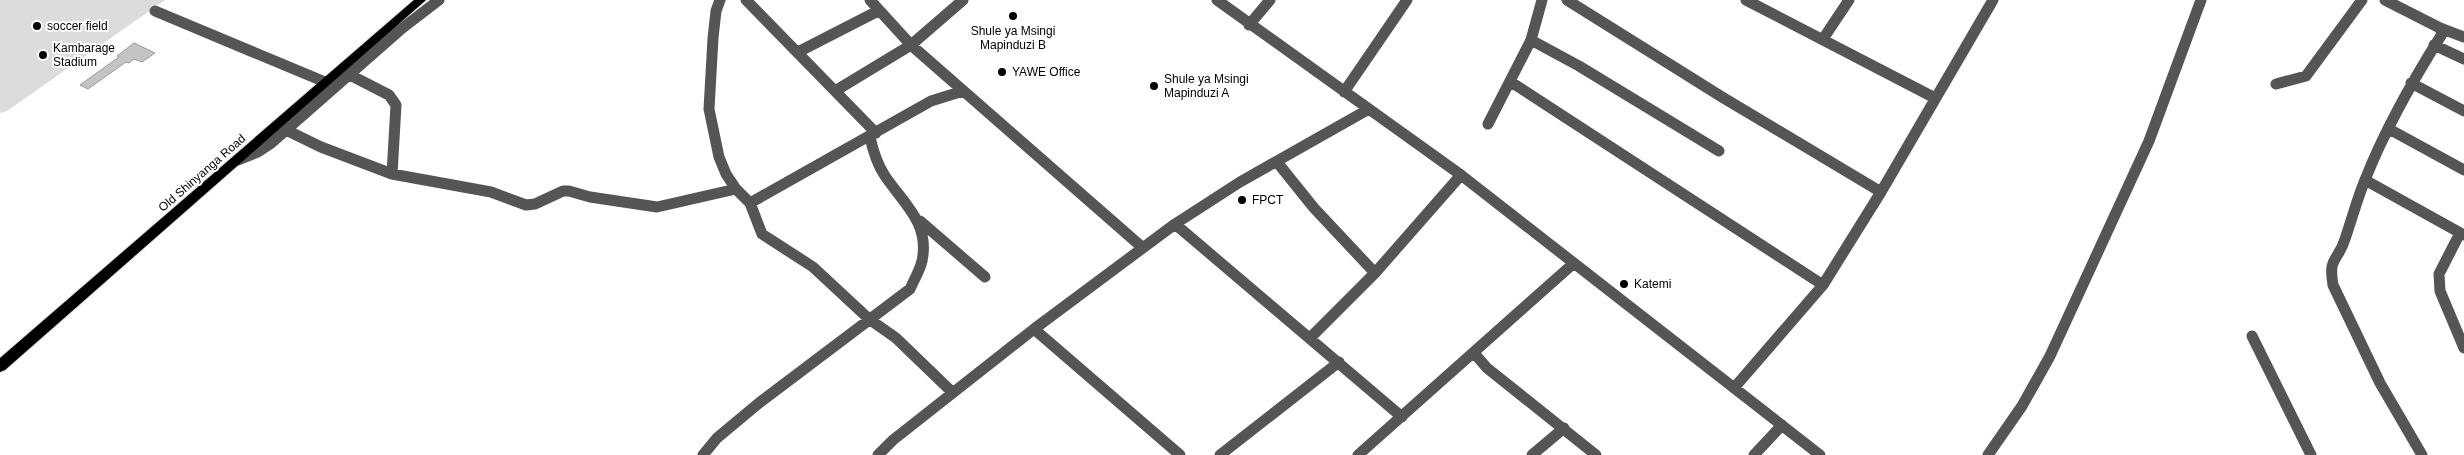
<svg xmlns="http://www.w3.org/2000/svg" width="2464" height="455" font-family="Arial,sans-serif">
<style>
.green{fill:#dcdcdc}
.building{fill:#c4c4c4;stroke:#999}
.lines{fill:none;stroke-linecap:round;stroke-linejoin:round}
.major-casing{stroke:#dbdbdb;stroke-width:2}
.minor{stroke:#555;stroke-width:11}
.major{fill:#000;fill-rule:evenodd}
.poi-dot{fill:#000;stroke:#fff;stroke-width:2}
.labels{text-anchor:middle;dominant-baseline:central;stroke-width:4;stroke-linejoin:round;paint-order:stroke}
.poi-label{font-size:12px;fill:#000;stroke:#fff;text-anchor:start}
.street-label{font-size:12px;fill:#000;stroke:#fff}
</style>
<rect width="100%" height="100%" fill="#fff"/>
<!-- green -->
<path class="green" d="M0,0H165L7,111L0,113Z"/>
<!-- building -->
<path class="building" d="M134,43L155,53L142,62L134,59L129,63L126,62L88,89L80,85L119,57L117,56Z"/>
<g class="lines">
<!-- major casing -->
<g class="major-casing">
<path id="major" d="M414,0H426L5,370L0,372V358Z"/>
</g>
<!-- minor -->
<path class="minor" d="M720,0L716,11L713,38L709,109L719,157L726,174L736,189L750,203L762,234L813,267L869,319L896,338L952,392
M746,0L876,133
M870,0L911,45L1143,248
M1217,0L1461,175L1820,455
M1567,0L1722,97L1881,192
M1746,0L1935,98
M2385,0L2440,28L2442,34C2413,80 2385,129 2365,180C2357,199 2352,219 2345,239C2338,262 2328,256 2333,285L2380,383L2422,455
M155,11L325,82
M1249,25L1270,0
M2440,28L2464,37
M1823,39L1849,0
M1531,40L1579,66L1719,151
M2434,45L2464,59
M798,52L878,11
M350,75L389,95L396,105L392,174
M1511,82L1823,285
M2411,83L2464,111
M2276,84L2306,76L2362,0
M835,91L911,45L963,0
M1344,92L1407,0
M1488,124L1531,40L1542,0
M2389,129L2464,170
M286,130L321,147L392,174L491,192L526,205L535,204L563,191H569L590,197L657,207L736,189
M238,160L258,152L270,144L400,30L439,0
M1277,162L1314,208L1375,273
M2365,180L2464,235
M750,203L931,101L963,91
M920,221L985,277
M1175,224L1402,417
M2460,233L2439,274L2440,291L2464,348
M1034,329L1180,455
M2252,336L2311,455
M1310,338L1375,273L1461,175
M1474,353L1487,368L1596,455
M1734,388L1823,285L1881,192L1993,0
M703,455L717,438L759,403L910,289C914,280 920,270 922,261C930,223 904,204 885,176C877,164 873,151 870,137
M878,455L893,440L1034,329L1175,224L1240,182L1369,109
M1220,455L1339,362
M1358,455L1574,263
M1532,455L1564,428
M1754,455L1782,425
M1988,455L2022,406L2050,356L2149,141L2201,0"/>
<!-- major -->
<use href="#major" class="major"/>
</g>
<!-- markers -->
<g class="poi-dot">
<circle cx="1013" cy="16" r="5"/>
<circle cx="37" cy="26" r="5"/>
<circle cx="43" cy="55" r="5"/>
<circle cx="1002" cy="72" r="5"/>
<circle cx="1154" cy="86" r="5"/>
<circle cx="1242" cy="200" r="5"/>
<circle cx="1624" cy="284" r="5"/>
</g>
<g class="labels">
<!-- poi labels -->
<g class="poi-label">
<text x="47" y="26">soccer field</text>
<text x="1013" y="31" text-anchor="middle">Shule ya Msingi<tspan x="1013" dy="14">Mapinduzi B</tspan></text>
<text x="53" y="48">Kambarage<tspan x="53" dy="14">Stadium</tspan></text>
<text x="1012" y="72">YAWE Office</text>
<text x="1164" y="79">Shule ya Msingi<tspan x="1164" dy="14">Mapinduzi A</tspan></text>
<text x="1252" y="200">FPCT</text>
<text x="1634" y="284">Katemi</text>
</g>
<!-- street labels -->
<g class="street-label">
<text transform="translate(202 173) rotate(-41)">Old Shinyanga Road</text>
</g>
</g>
</svg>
